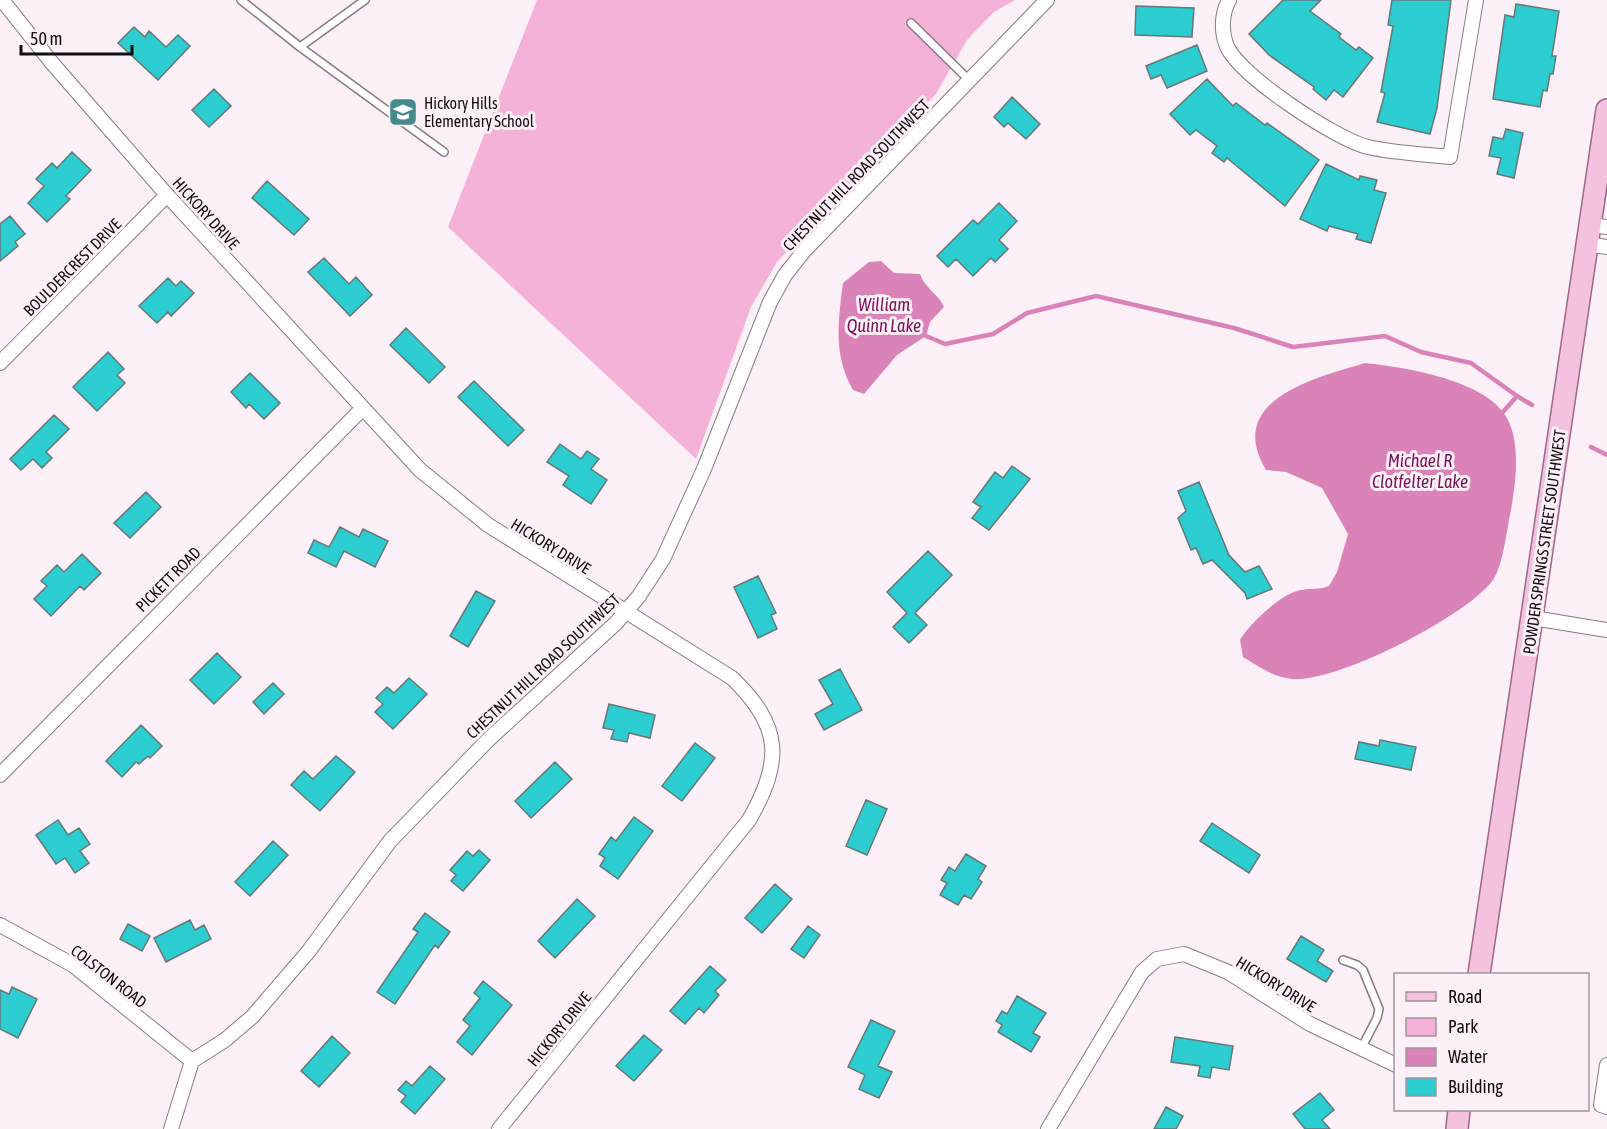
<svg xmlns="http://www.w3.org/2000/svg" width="1607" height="1129" font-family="'Asap Condensed',sans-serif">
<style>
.green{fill:#f4b2d9}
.water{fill:#d983b8}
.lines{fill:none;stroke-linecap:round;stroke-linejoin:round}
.stream{stroke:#d983b8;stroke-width:4.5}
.building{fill:#2bcdd0;stroke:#697676;stroke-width:1.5}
.lane-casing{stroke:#877c83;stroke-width:10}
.street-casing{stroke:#877c83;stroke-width:16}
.primary-casing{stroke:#9d6989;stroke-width:24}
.lane{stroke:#fff;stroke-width:7}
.street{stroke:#fff;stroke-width:14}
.primary{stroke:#f2c2df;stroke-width:21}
.labels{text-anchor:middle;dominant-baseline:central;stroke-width:6;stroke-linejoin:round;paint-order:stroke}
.poi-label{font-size:16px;fill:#110d0f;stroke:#fcf0f7;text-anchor:start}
.street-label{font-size:16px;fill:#110d0f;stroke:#fcf0f7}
.water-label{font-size:18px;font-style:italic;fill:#78115b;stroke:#fcf0f7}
</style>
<rect width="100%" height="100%" fill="#fcf0f7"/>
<!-- green -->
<path class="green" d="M537,0H1015L994,12L967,40L936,94L777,262L751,307L696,459L448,227Z"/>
<!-- water -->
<path class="water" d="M881,261L894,273L920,274C927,291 938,293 944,307L930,322L926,336L897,355L864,394L853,390C833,355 838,322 843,283L869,262Z
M1365,363C1404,367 1478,379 1503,412C1522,436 1516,482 1511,510C1507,528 1503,566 1493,580C1467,616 1337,683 1292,679C1273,677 1259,667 1243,657L1240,640C1250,623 1282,593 1301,590C1312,588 1319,590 1329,586L1337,572L1348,534L1322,488L1286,472L1266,470C1224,400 1315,378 1365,363Z"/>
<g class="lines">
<!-- stream -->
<path class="stream" d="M926,336L945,344L993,334L1027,313L1096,296L1234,328L1293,347L1385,336L1421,352L1471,363L1517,396
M1503,412L1517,396L1532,405
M1591,447L1607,455"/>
</g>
<!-- building -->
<path class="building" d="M1283,0H1321L1310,11L1341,34L1339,37L1356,50L1359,47L1373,58L1343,97L1334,90L1326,100L1313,89L1314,87L1269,55L1249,34Z
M1392,0H1451L1437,108L1430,134L1377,122L1385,93L1381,92L1393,26L1388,25Z
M1516,4L1559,11L1552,56H1556L1553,74H1550L1547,91L1543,90L1540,107L1493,99L1505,15L1514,17Z
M1136,6L1194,8L1192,37L1135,35Z
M134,27L145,37L149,31L166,47L178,35L190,46L158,80L118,43Z
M1197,45L1207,71L1167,88L1161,75L1151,79L1146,66Z
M1207,79L1233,106L1236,103L1265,125L1267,123L1319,160L1285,206L1227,158L1224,162L1212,153L1217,146L1196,130L1190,135L1170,114Z
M214,89L231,106L209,127L192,110Z
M1012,97L1040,124L1026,139L1008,123L1004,127L994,117Z
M1506,129L1523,133L1514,178L1497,174L1501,158L1489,156L1493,137L1503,139Z
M72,152L91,170L66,196L70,199L47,222L28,203L44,186L36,179L52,163L57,168Z
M1326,164L1359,180L1360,176L1377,180L1374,190L1386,193L1371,243L1356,239L1358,234L1329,226L1327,231L1300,219Z
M267,181L309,219L294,235L252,198Z
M999,203L1017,221L999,240L1008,249L995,262L991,258L973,276L956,259L948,267L937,256L973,220L978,224Z
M10,216L25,234L15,242L18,246L0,261V224Z
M324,258L349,284L356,277L372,295L350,316L308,272Z
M168,278L176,286L181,281L194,293L171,316L168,312L157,323L139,306Z
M406,328L445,367L429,383L390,345Z
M108,352L124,369L117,375L125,383L97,411L73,387Z
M250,373L280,403L264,419L249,404L246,408L231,392Z
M474,381L524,430L508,446L458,397Z
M54,415L69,429L46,452L52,458L42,468L33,459L21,470L10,459Z
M560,444L581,459L587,451L599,459L591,469L607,480L591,504L563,485L569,476L547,462Z
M1012,466L1030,479L989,530L972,518L981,507L973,502L995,472L1003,478Z
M1199,482L1229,555L1245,572L1259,566L1272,589L1247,599L1245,593L1212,560L1203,564L1196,548L1191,550L1178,518L1186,511L1178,491Z
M146,492L161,507L130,538L114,523Z
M340,527L359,537L363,529L388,541L375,567L344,551L336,567L308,553L314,540L329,547Z
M928,551L952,575L915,613L927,625L909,643L893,627L907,613L887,592Z
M82,554L101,573L84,590L80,586L51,616L34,599L47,586L41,581L57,565L64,572Z
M758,576L776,613L771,615L777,629L758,638L734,587Z
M476,591L495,601L468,647L450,636Z
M217,653L241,677L214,704L190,680Z
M840,669L862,710L824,730L815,714L833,704L819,680Z
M409,678L427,694L393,729L375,712L383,704L376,698L387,687L394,693Z
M273,683L284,694L264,714L253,702Z
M609,704L655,715L650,738L629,733L627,742L611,739L614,730L603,728Z
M141,725L162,746L150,758L148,756L139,764L136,762L122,777L106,761Z
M1380,740L1416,747L1411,770L1355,759L1359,742L1379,746Z
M695,743L715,758L682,801L662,786Z
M336,756L355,772L320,811L291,785L304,771L313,779Z
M555,762L572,779L531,818L515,801Z
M866,800L887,809L867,855L846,846Z
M634,817L653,831L618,879L600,866L605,858L599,854L611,837L616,841Z
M58,820L68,835L79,828L90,844L80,851L89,863L75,873L65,858L56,864L36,835Z
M1212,823L1260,855L1249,873L1200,841Z
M273,841L288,855L250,896L235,882Z
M479,850L490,860L463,891L451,881L456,875L450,870L467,851L473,856Z
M966,854L986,866L978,879L982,882L971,899L964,895L958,905L940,895L947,883L941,880L949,867L955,871Z
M775,884L792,899L762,933L745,918Z
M577,899L595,916L555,958L538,941Z
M425,913L450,932L438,948L435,945L395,1004L377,992L418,932L413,929Z
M190,920L195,930L204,925L211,939L166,962L154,938Z
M128,924L150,936L142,951L120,939Z
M808,926L820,935L804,958L791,949Z
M1301,936L1324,950L1317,961L1333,971L1326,982L1287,959Z
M710,966L726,980L715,991L719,995L704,1013L699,1008L685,1024L670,1011Z
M483,981L512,1005L472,1055L457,1042L470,1026L463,1020L480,998L474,993Z
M12,987L37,999L18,1038L0,1029V990L9,994Z
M1017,996L1046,1013L1033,1033L1040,1037L1031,1052L998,1032L1002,1025L996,1021L1002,1011L1007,1014Z
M871,1020L895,1031L878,1066L892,1072L879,1098L859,1089L865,1075L848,1067Z
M644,1035L662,1050L634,1081L616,1066Z
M332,1036L350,1053L319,1087L301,1071Z
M1175,1037L1233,1046L1229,1070L1212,1067L1210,1078L1198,1076L1200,1066L1171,1062Z
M430,1066L445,1079L415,1114L401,1102L406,1096L398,1090L406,1081L412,1086Z
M1320,1093L1334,1110L1322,1120L1330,1129H1305L1293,1114Z
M1166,1107L1183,1116L1176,1129H1154Z"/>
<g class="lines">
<!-- lane casing -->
<g class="lane-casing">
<path id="lane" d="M241,0L300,47L365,0
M911,23L969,80
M300,47L444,152
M1343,960L1357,965L1363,970L1379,1009L1377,1018L1361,1049"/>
</g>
<!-- street casing -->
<g class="street-casing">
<path id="street" d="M2,0L52,63L167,195L420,470L488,525L732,678C782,726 783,761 749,820L499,1129
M1229,0C1222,13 1221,30 1226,44C1236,74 1337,140 1368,147C1394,153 1423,154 1450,157L1476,0
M1590,225L1607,227
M1587,244L1607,247
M0,363L167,195
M1533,618L1607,630
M0,775L362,409
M0,925L73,965L192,1061
M1607,1065L1601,1105L1607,1107
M171,1129L192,1061L225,1040L252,1017L308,952L390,841L489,739L616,623L639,596L663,559L704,469L770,302L785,275L804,251L1047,0
M1048,1129L1142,972L1157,959L1184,954L1228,972L1310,1024L1396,1065"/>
</g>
<!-- primary casing -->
<g class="primary-casing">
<path id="primary" d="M1479,974L1607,110
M1457,1129L1459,1110"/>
</g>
<!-- lane -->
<use href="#lane" class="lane"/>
<!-- street -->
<use href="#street" class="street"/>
<!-- primary -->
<use href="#primary" class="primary"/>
</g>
<!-- icons -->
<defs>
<g id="school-square" transform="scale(1.5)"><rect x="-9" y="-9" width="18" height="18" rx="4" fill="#438b8c" stroke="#fcf0f7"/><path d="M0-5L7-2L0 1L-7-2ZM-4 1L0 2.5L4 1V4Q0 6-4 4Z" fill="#fff"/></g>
</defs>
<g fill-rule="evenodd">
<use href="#school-square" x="403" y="112"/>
</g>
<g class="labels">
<!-- poi labels -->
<g class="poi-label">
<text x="424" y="103">Hickory Hills<tspan x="424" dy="18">Elementary School</tspan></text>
</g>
<!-- street labels -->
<g class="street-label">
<text transform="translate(856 175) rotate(-46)">CHESTNUT HILL ROAD SOUTHWEST</text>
<text transform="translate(206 213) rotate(48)">HICKORY DRIVE</text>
<text transform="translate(72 267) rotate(-45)">BOULDERCREST DRIVE</text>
<text transform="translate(1544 542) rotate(-82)">POWDER SPRINGS STREET SOUTHWEST</text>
<text transform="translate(551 546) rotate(32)">HICKORY DRIVE</text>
<text transform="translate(168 579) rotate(-45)">PICKETT ROAD</text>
<text transform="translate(543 666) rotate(-43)">CHESTNUT HILL ROAD SOUTHWEST</text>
<text transform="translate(109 976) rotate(38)">COLSTON ROAD</text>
<text transform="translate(1276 984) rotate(32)">HICKORY DRIVE</text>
<text transform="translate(559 1029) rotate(-51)">HICKORY DRIVE</text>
</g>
<!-- water labels -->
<g class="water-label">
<text x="884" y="304">William<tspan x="884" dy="21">Quinn Lake</tspan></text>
<text x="1420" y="460">Michael R<tspan x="1420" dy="21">Clotfelter Lake</tspan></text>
</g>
</g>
<!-- legend -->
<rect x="1394" y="973" width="195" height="138" fill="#fcf0f7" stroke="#9e959a" stroke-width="1.5"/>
<rect x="1406" y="992" width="30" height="9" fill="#f2c2df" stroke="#9e959a" stroke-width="1.5"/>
<text x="1448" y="1003" font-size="18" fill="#110d0f">Road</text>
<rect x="1406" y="1018" width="30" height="18" fill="#f4b2d9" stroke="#9e959a" stroke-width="1.5"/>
<text x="1448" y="1033" font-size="18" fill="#110d0f">Park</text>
<rect x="1406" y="1048" width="30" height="18" fill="#d983b8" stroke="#9e959a" stroke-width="1.5"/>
<text x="1448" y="1063" font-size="18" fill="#110d0f">Water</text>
<rect x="1406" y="1078" width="30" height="18" fill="#2bcdd0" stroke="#9e959a" stroke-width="1.5"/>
<text x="1448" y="1093" font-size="18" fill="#110d0f">Building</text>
<!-- scale -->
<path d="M21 45v9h111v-9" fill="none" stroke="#110d0f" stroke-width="3"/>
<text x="30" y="45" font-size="18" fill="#110d0f" stroke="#fcf0f7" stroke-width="4.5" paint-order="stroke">50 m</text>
</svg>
